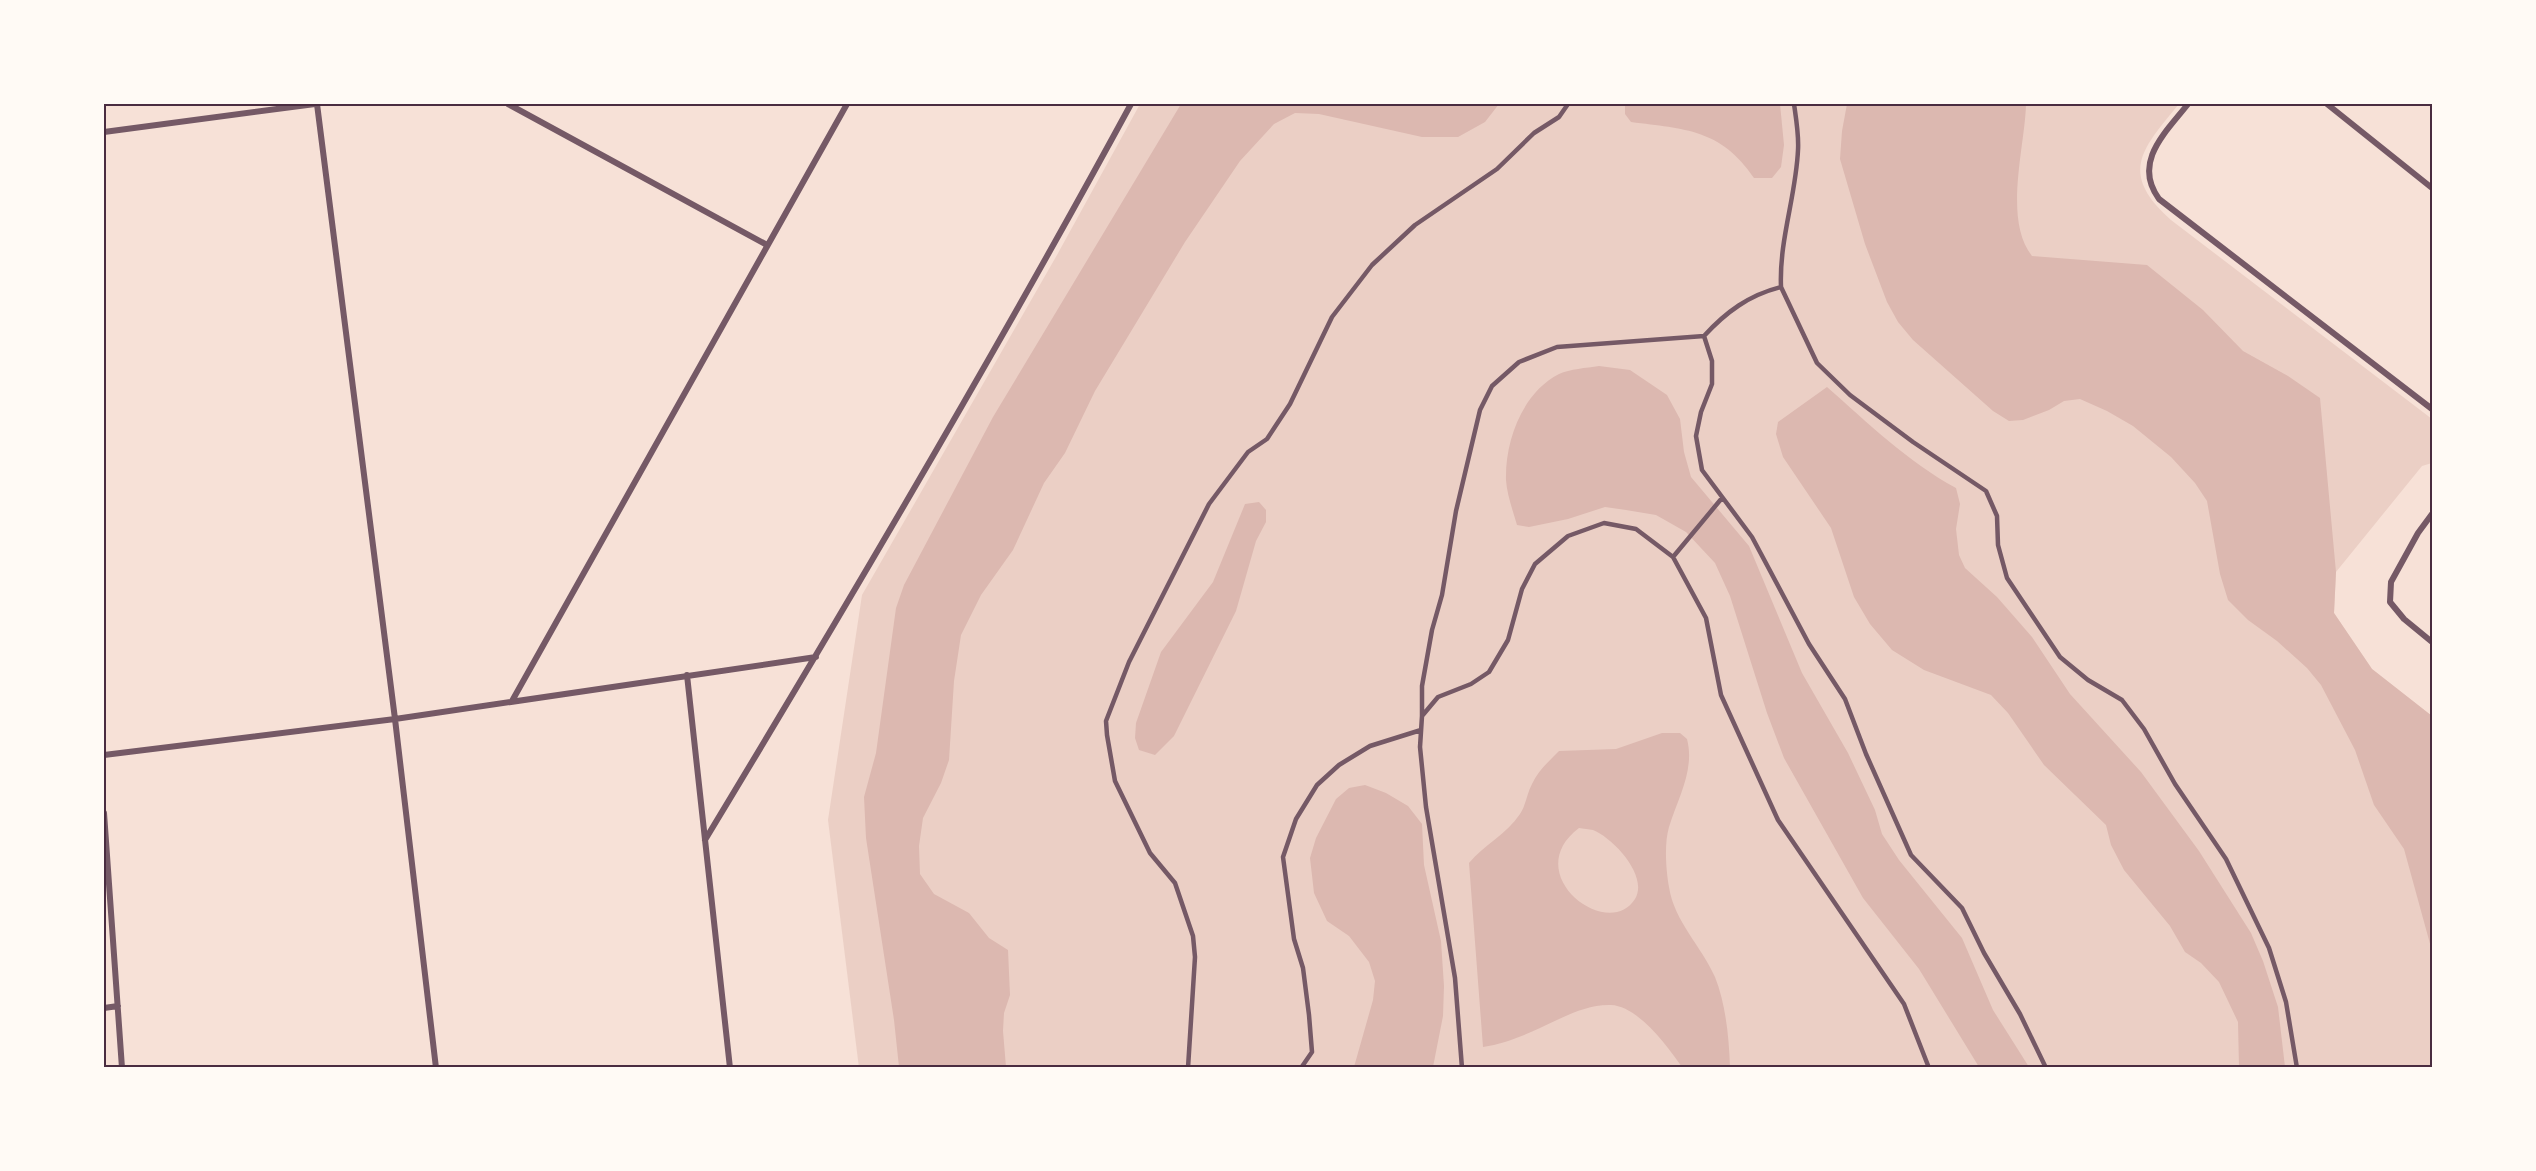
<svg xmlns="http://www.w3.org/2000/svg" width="2536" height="1171" font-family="'Work Sans',sans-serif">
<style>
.green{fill:#ebcfc5}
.water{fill:#dcb8b0;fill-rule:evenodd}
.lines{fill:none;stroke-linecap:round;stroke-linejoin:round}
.service{stroke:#755966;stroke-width:4.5}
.minor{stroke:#755966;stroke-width:6}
.neatline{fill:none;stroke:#4a2c40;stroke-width:2}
</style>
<rect width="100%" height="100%" fill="#f7e1d7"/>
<!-- green -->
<path class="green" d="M1140,104H2179C2142,149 2118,173 2171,220L2432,419V463L2422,466L2336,572L2334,613L2372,669L2432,716V1067L859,1068L828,820L862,595L1057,255Z"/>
<!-- water -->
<path class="water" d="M1181,104H1499L1485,122L1458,137H1422L1319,114L1295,113L1274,124L1240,161L1185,242L1095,391L1065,453L1044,483L1013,550L981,595L961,635L954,681L949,760L941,783L923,818L919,846L920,874L934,894L969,913L989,938L1008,950L1010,995L1004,1013L1003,1031L1006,1067H899L894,1020L866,838L864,797L876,753L896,608L904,585L993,417Z
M1625,104H1780L1784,145L1781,167L1772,178H1754C1721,129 1685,129 1631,122L1625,114Z
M1847,104H2026C2025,147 2003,220 2032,256L2147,265L2203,310L2243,351L2288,376L2320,398L2336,572L2334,613L2372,669L2432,716V951L2404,849L2374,805L2355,750L2321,685L2307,668L2277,641L2248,620L2228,600L2220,574L2207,501L2195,483L2171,457L2133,426L2107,411L2080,399L2064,401L2049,410L2023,420L2009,421L1993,411L1913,340L1898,322L1887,302L1865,244L1840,159L1842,131Z
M1599,366L1630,370L1667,395L1680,419L1684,452L1691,477L1749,546L1802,673L1848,753L1875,810L1882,834L1899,860L1962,938L1993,1010L2029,1067H1979L1919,969L1863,898L1784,758L1767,713L1730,596L1715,563L1686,532L1656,515L1626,510L1605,507L1568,519L1529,527L1517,525C1513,511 1507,495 1506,480C1505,441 1522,393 1559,374C1570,369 1586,368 1599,366Z
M1827,387C1868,423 1908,462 1956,488L1960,504L1956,529L1959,555L1965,568L1997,597L2032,637L2070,694L2141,772L2199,851L2251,933L2263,961L2278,1007L2285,1067H2239L2238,1022L2219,982L2201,963L2185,952L2170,926L2124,870L2111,845L2106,825L2044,765L2008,713L1991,695L1924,670L1892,650L1870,624L1854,597L1831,528L1783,457L1776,434L1778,422Z
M1259,502L1266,510V522L1256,541L1236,611L1174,736L1155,755L1139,750L1135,738L1136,723L1161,652L1213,582L1245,504Z
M1662,733H1680L1687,739C1695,770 1678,798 1669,827C1664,844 1666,870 1669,887C1674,921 1702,947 1715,977C1726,1005 1729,1038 1730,1067H1682C1668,1047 1638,1006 1611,1005C1586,1004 1562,1018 1540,1028C1523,1036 1503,1044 1483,1047L1469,863C1484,845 1507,834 1520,814C1526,805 1527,793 1532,784C1538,771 1549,761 1559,751L1616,749ZM1579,828C1583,829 1589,829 1593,830C1613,838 1649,876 1635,899C1608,942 1518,874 1579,828Z
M1365,785L1386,793L1408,806L1422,824L1424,865L1441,941L1444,986L1443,1016L1433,1067H1354L1373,1000L1375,981L1369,962L1349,936L1327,921L1314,893L1310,858L1316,838L1336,799L1349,788Z"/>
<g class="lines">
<!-- service -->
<path class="service" d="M1781,287C1779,240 1796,196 1798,150C1799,135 1796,118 1794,104
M1704,336C1726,312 1749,295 1781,287L1817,363L1850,395L1913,442L1986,491L1997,516L1998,545L2007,578L2060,657L2088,680L2122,700L2144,729L2175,784L2226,859L2269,948L2286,1002L2297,1068
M1673,557L1722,498
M1422,716V686L1432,630L1442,595L1456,511L1480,410L1492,386L1519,362L1557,347L1704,336L1712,361V384L1701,412L1696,436L1702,470L1752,537L1809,644L1845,699L1866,754L1911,855L1962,908L1984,953L2020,1014L2046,1068
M1188,1068L1195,957L1193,936L1175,883L1150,853L1115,781L1107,735L1106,721L1129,662L1209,504L1248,452L1267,439L1290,404L1332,317L1372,265L1415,225L1497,169L1534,133L1559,117L1568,104
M1301,1068L1312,1052L1309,1015L1303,968L1294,939L1283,857L1296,819L1317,785L1339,765L1370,746L1421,730
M1462,1068L1455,978L1426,807L1420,747L1422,716L1438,697L1471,684L1489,672L1508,640L1522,589L1535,564L1568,536L1604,523L1636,529L1673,557L1706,618L1721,695L1778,820L1904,1004L1929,1068"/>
<!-- minor -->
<path class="minor" d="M317,104L395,719L436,1068
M508,104L767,245
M2188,104C2166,132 2132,162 2159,199L2432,409
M2327,104L2432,188
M104,132L315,104
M2432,514L2418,533L2391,582L2390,602L2404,619L2432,642
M687,675L730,1068
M512,701L847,104
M104,755L395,719L816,657
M104,813L122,1068
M705,840C852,597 996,353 1131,104
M104,1008L118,1006"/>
</g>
<!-- border -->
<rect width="2536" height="1171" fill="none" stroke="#fffaf5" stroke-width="210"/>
<rect x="105" y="105" width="2326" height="961" class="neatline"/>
</svg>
